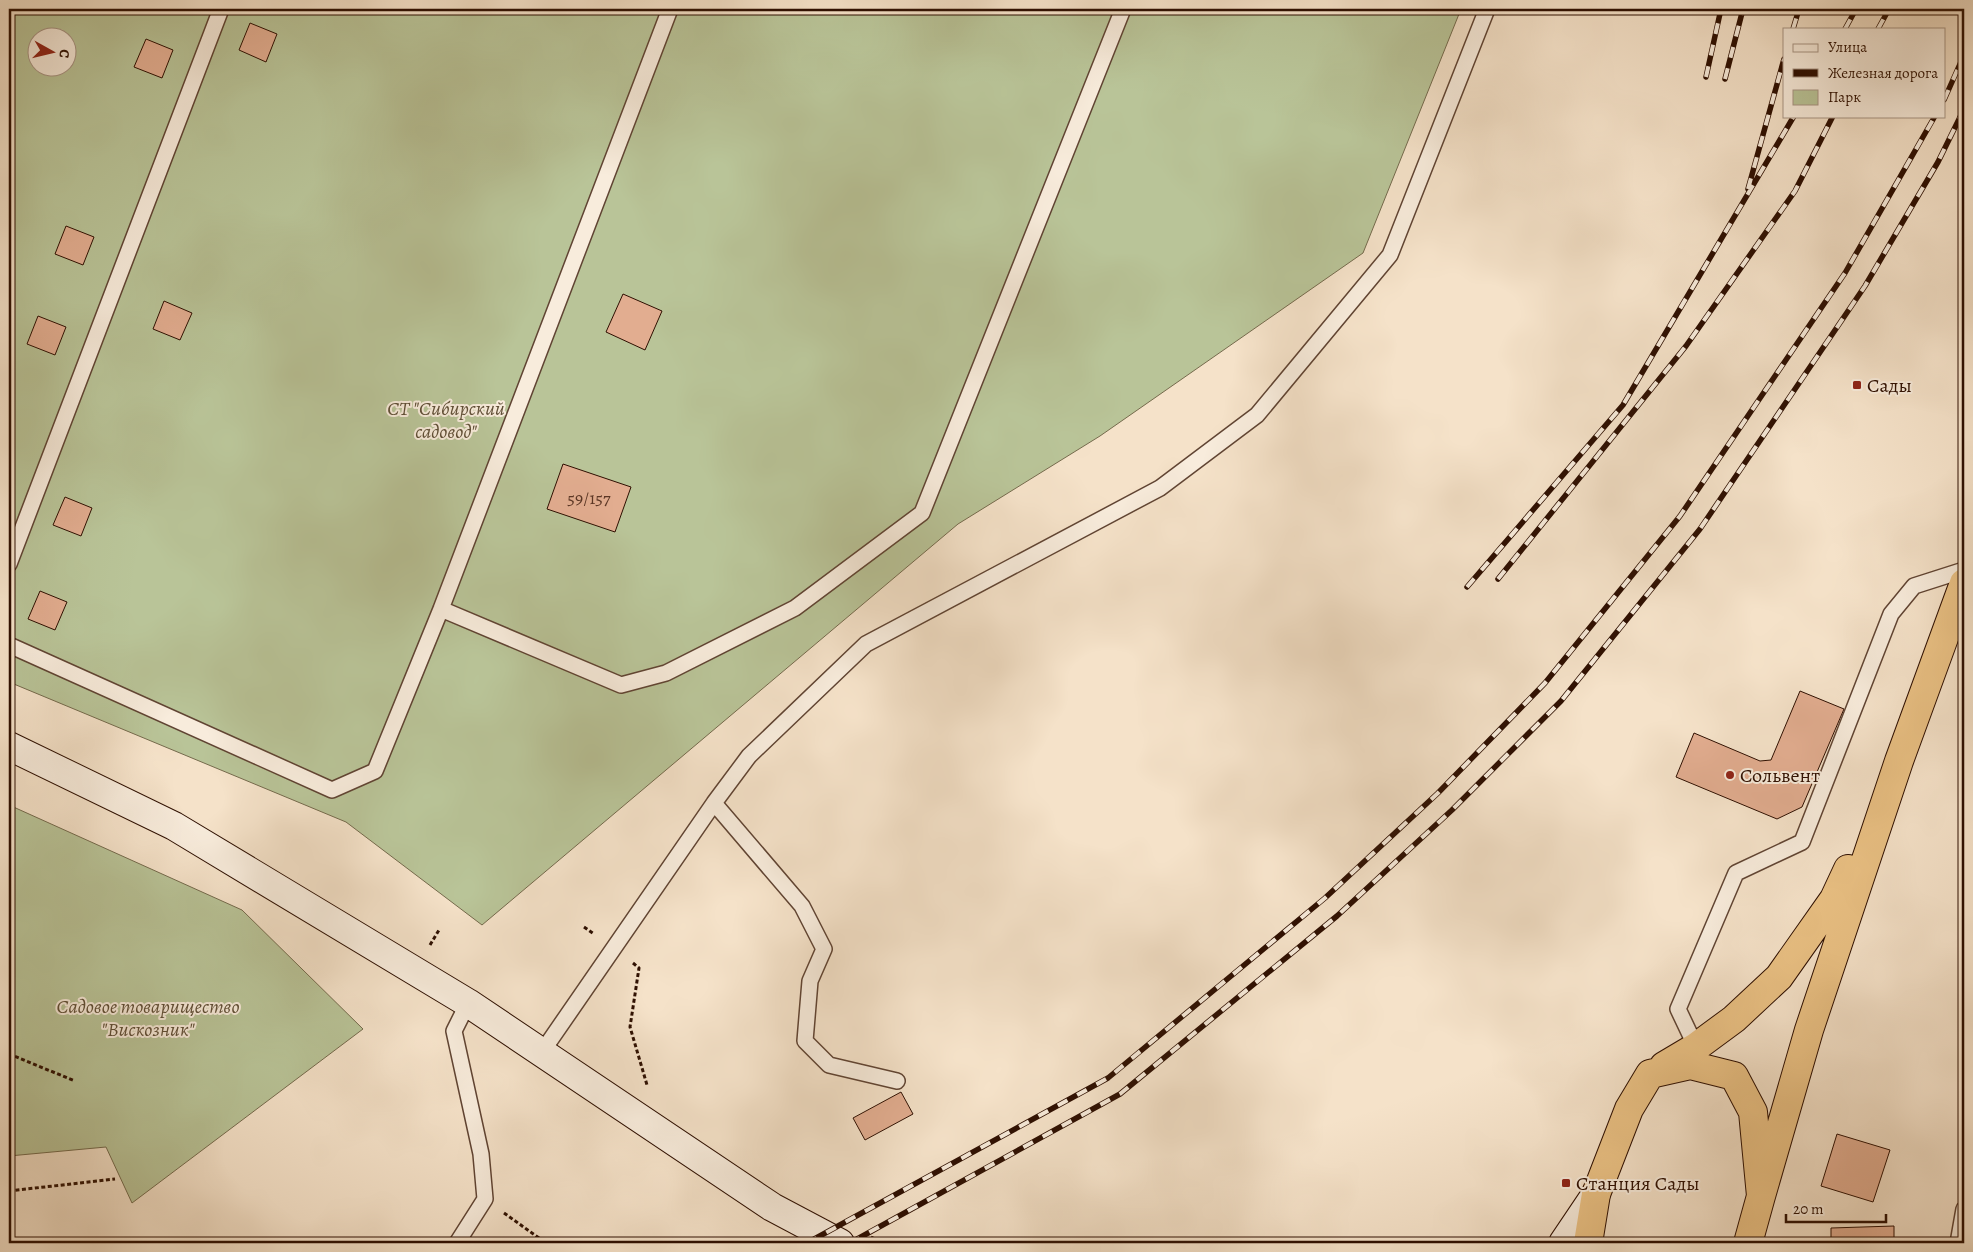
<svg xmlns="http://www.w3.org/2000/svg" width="1973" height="1252" font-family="Alegreya,serif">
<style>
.green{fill:#b9c498;stroke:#746a4c;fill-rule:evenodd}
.building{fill:#e2ad90;stroke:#2e0f01}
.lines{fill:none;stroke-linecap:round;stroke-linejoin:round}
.lane-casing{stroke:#604433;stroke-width:18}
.secondary-casing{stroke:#2e0f01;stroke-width:30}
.highway-casing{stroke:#2e0f01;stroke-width:30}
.path{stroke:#2e0f01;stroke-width:3;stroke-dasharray:4 2.5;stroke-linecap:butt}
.lane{stroke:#f8ecdc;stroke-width:15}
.secondary{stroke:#f8ecdc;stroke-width:28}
.highway{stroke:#eac184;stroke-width:28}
.rail-casing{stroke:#2e0f01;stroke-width:5.5}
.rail{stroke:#f8ecdc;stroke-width:4;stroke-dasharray:11;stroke-linecap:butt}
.poi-dot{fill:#8f2418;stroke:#f8ecdc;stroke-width:2}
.labels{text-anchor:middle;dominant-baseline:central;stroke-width:4;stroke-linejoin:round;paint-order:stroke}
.number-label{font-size:18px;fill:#5b3625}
.poi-label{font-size:20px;fill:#2e0f01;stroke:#f8ecdc;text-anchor:start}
.park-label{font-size:20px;font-style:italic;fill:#5f4e36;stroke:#f8ecdc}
</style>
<rect width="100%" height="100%" fill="#f5e2c9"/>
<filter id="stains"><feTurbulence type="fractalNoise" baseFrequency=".004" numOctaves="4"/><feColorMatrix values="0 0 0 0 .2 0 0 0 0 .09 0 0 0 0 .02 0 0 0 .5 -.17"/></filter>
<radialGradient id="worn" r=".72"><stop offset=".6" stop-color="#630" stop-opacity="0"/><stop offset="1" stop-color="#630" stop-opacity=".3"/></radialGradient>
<!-- green -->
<path class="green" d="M9,9H1461L1363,253L1100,436L958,524L482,925L346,822L9,682ZM38,38H68V68H38Z
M9,805L242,910L363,1029L132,1203L106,1147L9,1156Z"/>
<!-- building -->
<path class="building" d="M250,23L277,34L266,62L239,50Z
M146,39L173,50L162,78L134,67Z
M66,226L94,237L83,265L55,254Z
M623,294L662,311L645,350L606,332Z
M164,301L192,313L180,340L153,329Z
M38,316L66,327L55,355L27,344Z
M563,464L631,487L615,532L547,509Z
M65,497L92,508L81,536L53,525Z
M40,591L67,602L55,630L28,619Z
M1800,691L1844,709L1802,807L1777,819L1676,777L1694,733L1760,761L1771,760Z
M901,1092L913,1114L865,1140L853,1118Z
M1837,1134L1890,1150L1873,1202L1821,1186Z
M1894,1226V1243H1831V1228Z"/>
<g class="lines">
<!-- lane casing -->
<g class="lane-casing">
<path id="lane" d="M9,564L221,9
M441,609L621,685L666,673L795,608L922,513L1123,9
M9,645L332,790L375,771L441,609L670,9
M714,803L802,906L824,949L810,981L805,1041L829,1065L897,1081
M1696,1047L1678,1009L1736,873L1802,842L1891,614L1914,586L1964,570
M542,1052L714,803L749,756L866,644L1160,488L1257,415L1390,255L1487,9
M457,1243L485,1199L481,1154L454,1031L468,1003
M1958,1243L1964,1209"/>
</g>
<!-- secondary casing -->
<g class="secondary-casing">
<path id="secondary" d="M9,746L174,826L468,1003L772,1207L840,1243
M1563,1243L1596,1194"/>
</g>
<!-- highway casing -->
<g class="highway-casing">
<path id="highway" d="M1664,1066L1696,1047L1734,1019L1779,977L1834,899L1848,869
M1761,1196L1809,1030L1899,761L1964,583
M1588,1243L1596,1194L1629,1109L1650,1074L1690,1065L1734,1076L1753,1112L1761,1196L1748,1243"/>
</g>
<!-- path -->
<path class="path" d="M584,927L594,934
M430,945L439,930
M633,963L639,968L630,1027L647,1085
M9,1054L75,1081
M9,1191L115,1179
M504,1213L546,1243
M871,1237L883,1243"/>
<!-- lane -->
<use href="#lane" class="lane"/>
<!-- secondary -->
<use href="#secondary" class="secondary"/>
<!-- highway -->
<use href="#highway" class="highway"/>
<!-- rail casing -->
<g class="rail-casing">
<path id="rail" d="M1793,29L1799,9
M1845,29L1856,9
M1878,29L1889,9
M1706,77L1721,9
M1725,79L1743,9
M1944,100L1964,55
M1748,189L1784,59
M1498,579L1686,346L1795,191L1833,116
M1467,587L1623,405L1794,116
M807,1243L1108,1078L1325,898L1438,793L1545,683L1680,516L1845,273L1935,116
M850,1243L1120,1094L1337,916L1452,810L1561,701L1700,529L1865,286L1938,162L1964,109"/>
</g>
<!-- rail -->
<use href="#rail" class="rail"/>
</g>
<!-- markers -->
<g class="poi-dot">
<rect x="1852" y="380" width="10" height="10" rx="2.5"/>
<circle cx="1730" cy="775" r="5"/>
<rect x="1561" y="1178" width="10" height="10" rx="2.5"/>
</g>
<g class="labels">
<!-- number labels -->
<g class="number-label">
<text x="589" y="498">59/157</text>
</g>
<!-- poi labels -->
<g class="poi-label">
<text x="1867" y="385">Сады</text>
<text x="1740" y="775">Сольвент</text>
<text x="1576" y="1183">Станция Сады</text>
</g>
<!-- park labels -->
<g class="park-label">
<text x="446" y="408">СТ "Сибирский<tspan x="446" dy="23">садовод"</tspan></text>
<text x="148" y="1006">Садовое товарищество<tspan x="148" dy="23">"Вискозник"</tspan></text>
</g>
</g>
<!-- margin -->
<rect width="1973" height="1252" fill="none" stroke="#f5e2c9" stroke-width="30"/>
<rect x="10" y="10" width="1953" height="1232" fill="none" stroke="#2e0f01" stroke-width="2.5"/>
<rect x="15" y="15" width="1943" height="1222" fill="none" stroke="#2e0f01"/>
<!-- legend -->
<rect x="1783" y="28" width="162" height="90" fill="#f8ecdc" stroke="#a79484"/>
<rect x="1793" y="44" width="25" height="8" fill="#f8ecdc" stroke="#a79484"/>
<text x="1828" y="52" font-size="15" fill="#2e0f01">Улица</text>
<rect x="1793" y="69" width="25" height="8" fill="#2e0f01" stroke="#a79484"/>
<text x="1828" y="78" font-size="15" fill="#2e0f01">Железная дорога</text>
<rect x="1793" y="90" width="25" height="15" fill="#b9c498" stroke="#a79484"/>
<text x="1828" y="102" font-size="15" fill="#2e0f01">Парк</text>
<!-- north arrow -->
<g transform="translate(52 52) rotate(98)"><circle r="24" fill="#f8ecdc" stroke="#a79484"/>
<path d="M0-4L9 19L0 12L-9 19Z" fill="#8f2418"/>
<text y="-8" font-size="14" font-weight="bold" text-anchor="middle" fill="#2e0f01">С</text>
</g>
<!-- scale -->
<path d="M1786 1214v8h100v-8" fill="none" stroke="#2e0f01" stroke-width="2.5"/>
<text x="1793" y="1214" font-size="15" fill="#2e0f01" stroke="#f8ecdc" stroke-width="4" paint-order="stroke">20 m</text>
<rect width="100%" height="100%" filter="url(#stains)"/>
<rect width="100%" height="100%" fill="url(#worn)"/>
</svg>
